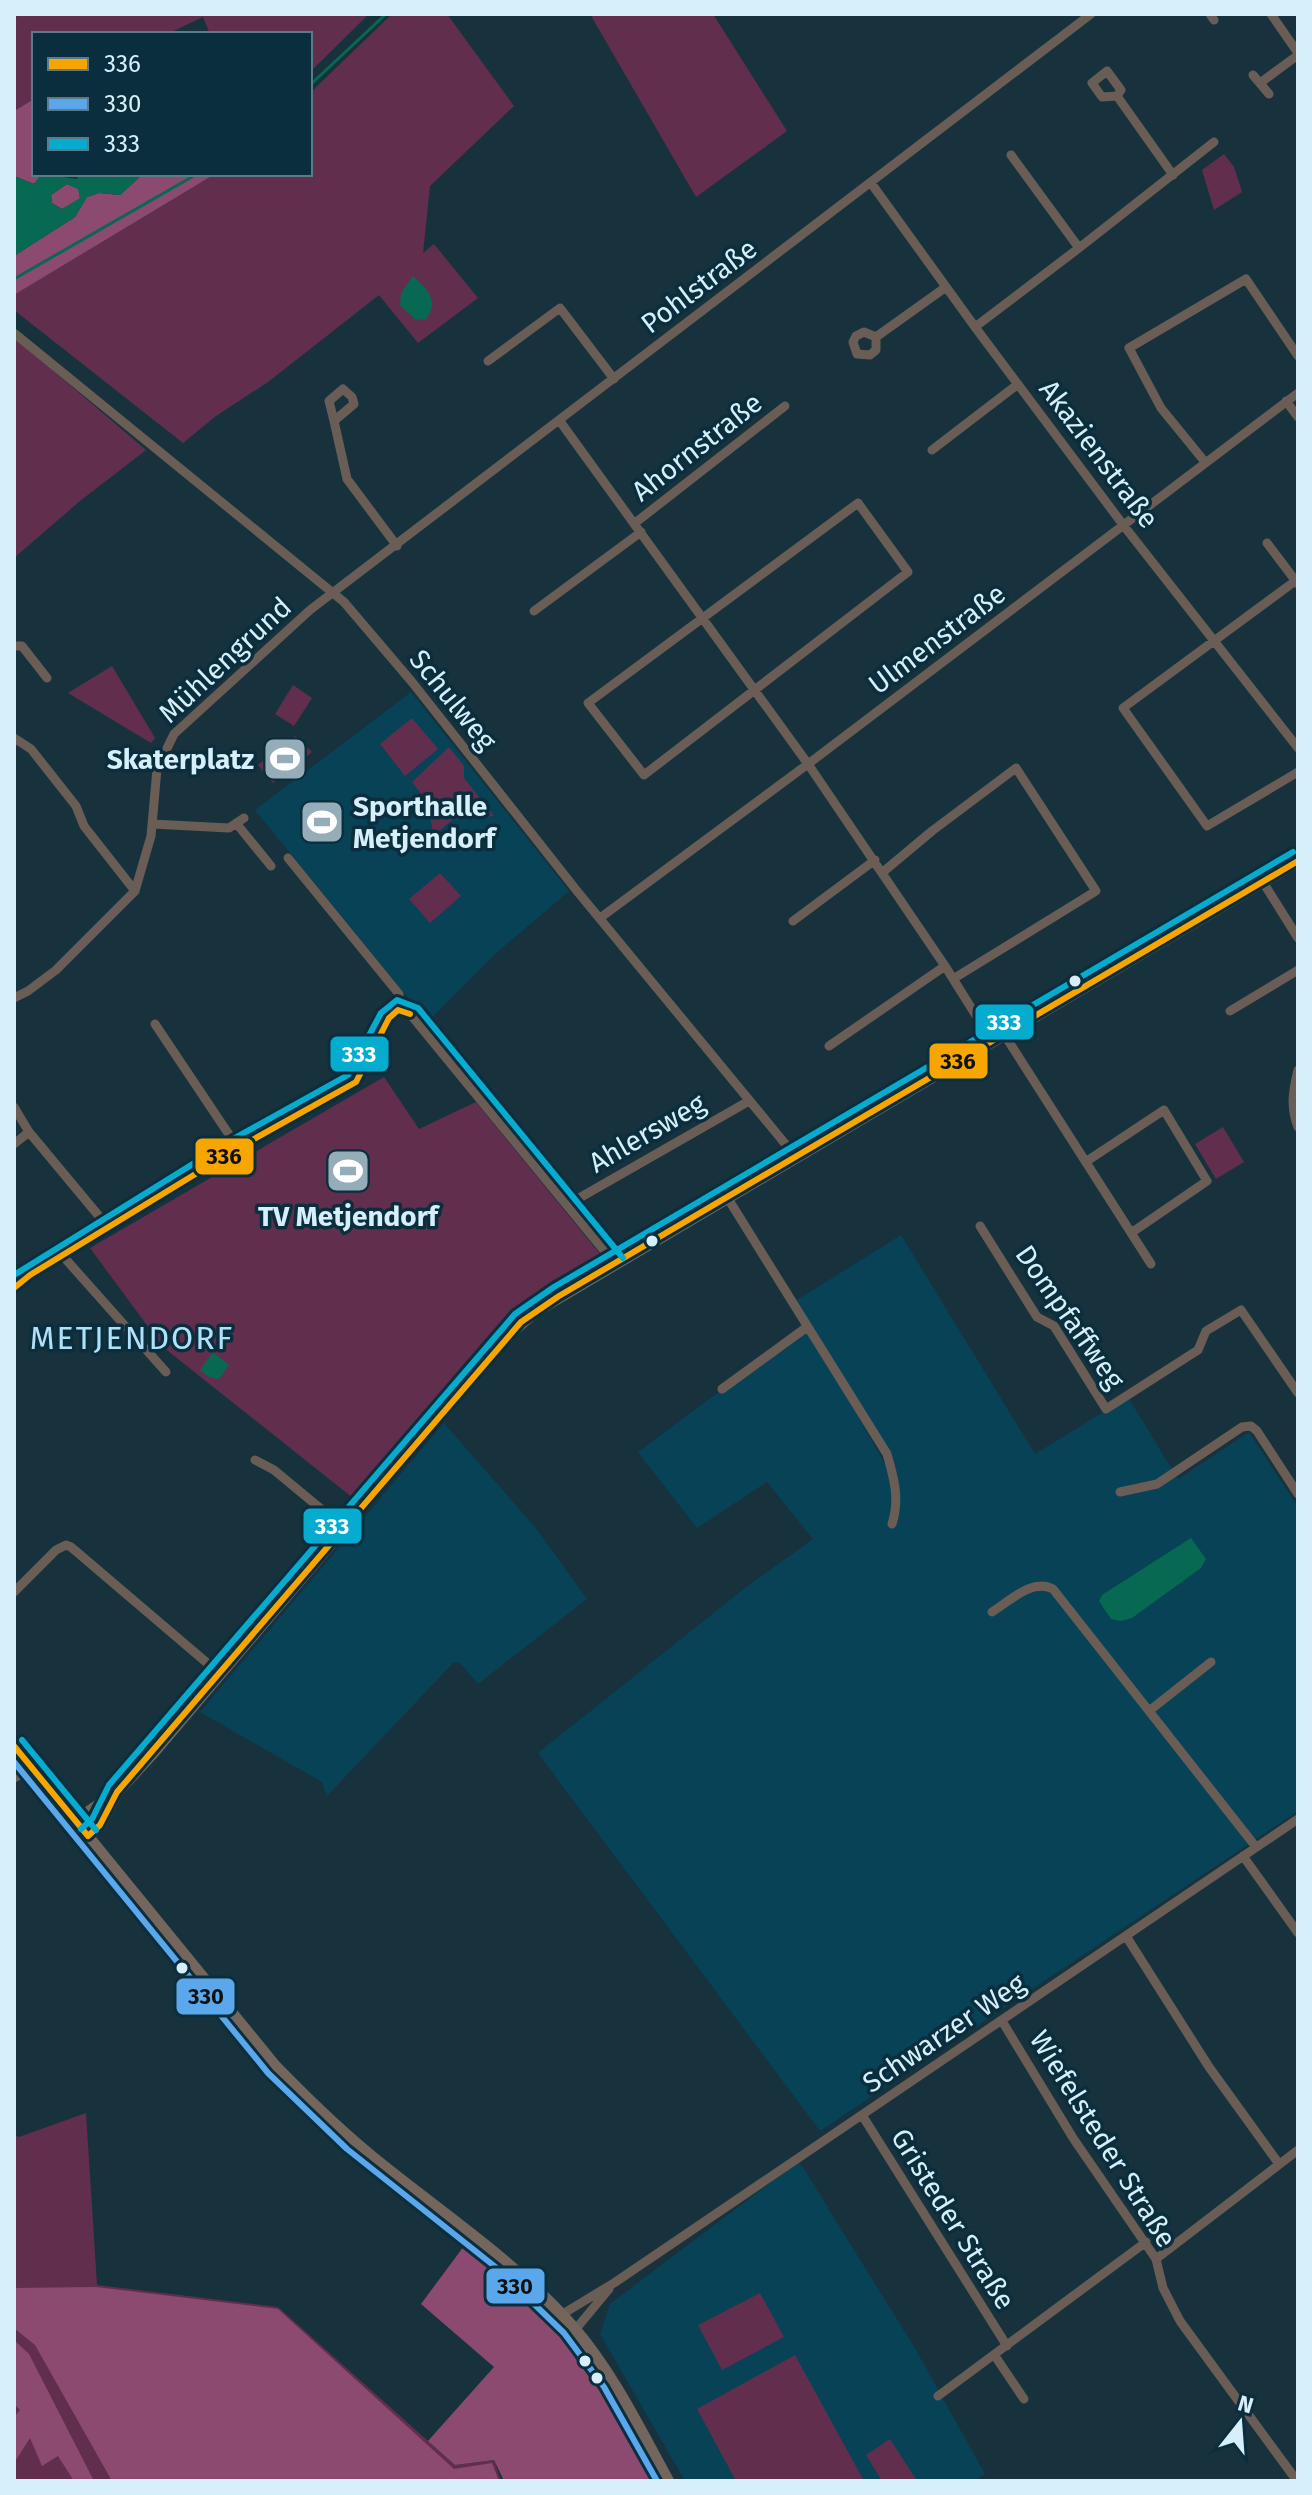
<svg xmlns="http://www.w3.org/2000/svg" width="1312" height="2495" font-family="'Fira Sans',sans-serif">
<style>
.built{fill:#074257;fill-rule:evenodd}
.green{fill:#612f4d}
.forest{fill:#8c4a70}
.water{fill:#086952;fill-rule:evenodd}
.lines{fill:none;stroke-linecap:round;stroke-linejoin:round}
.stream{stroke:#086952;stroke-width:3}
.street{stroke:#695d56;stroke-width:9}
.secondary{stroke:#74665c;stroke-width:12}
.bus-1-casing{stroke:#0a2e3d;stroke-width:12}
.bus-2-casing{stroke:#0a2e3d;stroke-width:12}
.bus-3-casing{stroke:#0a2e3d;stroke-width:12}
.bus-1{stroke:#f7a600;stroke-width:6}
.bus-2{stroke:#5aa8eb;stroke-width:6}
.bus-3{stroke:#06acd0;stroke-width:6}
.bus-dot{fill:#d7effb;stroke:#0a2e3d;stroke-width:3}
.labels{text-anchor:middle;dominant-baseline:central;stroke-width:7;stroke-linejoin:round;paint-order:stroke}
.street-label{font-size:28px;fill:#d7effb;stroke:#0a2e3d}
.poi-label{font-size:28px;font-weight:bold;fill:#d7effb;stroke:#0a2e3d;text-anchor:end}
.quarter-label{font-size:32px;letter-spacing:2px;fill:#b0e1f9;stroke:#0a2e3d}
.line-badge{stroke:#0a2e3d;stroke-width:3}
.badge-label{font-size:22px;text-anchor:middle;font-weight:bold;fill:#fff}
.pale-badge-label{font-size:22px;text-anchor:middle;font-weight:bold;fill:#111}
</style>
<rect width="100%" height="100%" fill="#17323d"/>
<!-- built -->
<path class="built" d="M411,692L569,891L494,955L428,1022L255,810Z
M901,1235L1035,1454L1128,1397L1178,1479L1249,1432L1298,1507V1811L820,2131L538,1753L745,1588L813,1539L767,1482L697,1528L638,1452L806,1327L792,1303ZM819,1348L887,1454L894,1480Z
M444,1423L535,1527L587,1599L478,1684L461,1664L454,1662L327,1796L322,1782L200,1712Z
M799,2161L916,2350L985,2474L974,2481H685L600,2334L610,2304Z"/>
<!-- green -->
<path class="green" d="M27,14H369L310,72V34H210L203,17L167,34H34V99L14,111V17Z
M392,14H447L514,106L430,186L423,253L434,244L478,298L418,343L379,295L268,382L216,416L183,443L14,310V295L215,174H310V93Z
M590,14H713L787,131L696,197Z
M1224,154L1234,167L1242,192L1214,210L1202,170Z
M14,337L146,450L80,501L14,558Z
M112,666L155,738L151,743L68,693Z
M293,685L312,698L294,726L275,714Z
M412,718L438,749L405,776L380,744Z
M295,736L312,752L273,783L258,765Z
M449,747L464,766V778L494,816L452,820L434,835L426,800L412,782Z
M440,873L461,896L430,923L409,899Z
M384,1077L419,1129L476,1102L600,1254L511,1315L353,1498L163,1347L90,1248Z
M1223,1127L1244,1162L1216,1179L1195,1144Z
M86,2113L97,2285L278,2307L455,2465L494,2460L501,2481H14V2135L19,2137Z
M760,2293L784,2337L722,2370L698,2325Z
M795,2355L864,2481H736L697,2409Z
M890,2439L917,2481H882L866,2455Z"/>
<!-- forest -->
<path class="forest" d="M34,99V174L42,175L34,184L14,176V111Z
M143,174H215L14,295V256L75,217L87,197L99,193L120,195Z
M67,184L79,189L80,199L62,209L52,203L51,195Z
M467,2242L561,2335L607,2396L653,2481H504L494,2460L455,2465L428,2441L494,2367L421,2304Z
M96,2287L278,2309L454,2469L492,2463L499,2481H112L35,2345L14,2328V2288Z
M14,2340L29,2354L94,2481H74L58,2456L42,2466L30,2438L14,2463V2417L20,2410L14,2404Z"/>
<!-- water -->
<path class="water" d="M41,174L77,179L79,174H143L120,195L99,193L87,197L75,217L14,256V176L34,184ZM67,184L78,189L80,198L62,209L52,203L51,195Z
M413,276C428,289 440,302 425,320L415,319L400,305L401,293Z
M213,1352L229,1365L219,1379L209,1377L200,1370Z
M1191,1538L1206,1559L1201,1568L1132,1618L1121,1621L1111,1619L1099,1601L1102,1595Z"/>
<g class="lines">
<!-- stream -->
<path class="stream" d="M310,85L386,14
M14,279L197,174"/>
<!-- street -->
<path class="street" d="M1210,14L1214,20
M1271,14L1298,53
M1253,75L1269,94
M1260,83L1298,55
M1117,96L1121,90L1107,71L1092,83L1102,97L1117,96L1173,175
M871,183L975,327L1124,526L1298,748
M1079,248L1214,142
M975,327L1079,248L1011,155
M14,333L344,602L412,682L577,891L796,1157
M876,337V350L870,355L857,354L853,342L856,336L864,332L876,337L946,287
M488,361L560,308L614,379
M1286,401L1298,417
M559,420L808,764L945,966L992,1041
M334,421L329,401L343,389L352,397L354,404L334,421L347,479L397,546
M932,450L1018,384
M1205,462L1161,408L1129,348L1246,279L1298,356
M858,503L908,572L644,775L588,703Z
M635,523L785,406
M1267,543L1298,584
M1298,579L1123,708L1207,826L1298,772
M534,611L641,532
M14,646H22L47,678
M14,738L31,749L76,806L84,826L135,891
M236,823L271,866
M152,824L229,828L244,818
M288,858L399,994L398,1010
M883,872L932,831L1016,768L1096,891L953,979
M1263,882L1298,938
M600,918L808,764L1298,393
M793,921L875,860
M14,998L28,991L56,970L135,891L151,836L157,769L174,734L310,610L1091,14
M1230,1011L1298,970
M155,1024L238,1148
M1004,1034L1151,1264
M829,1046L945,966
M1298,1070C1293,1090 1290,1107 1298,1127
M14,1107L29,1132
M14,1144L29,1132L108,1227
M1087,1161L1164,1110L1207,1181L1131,1233
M727,1197L887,1454C894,1478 900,1499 892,1524
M567,1205L749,1101
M980,1226L1037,1317L1054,1326L1106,1409L1198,1350L1206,1331L1241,1310L1298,1393
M62,1255L166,1372
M14,1288L30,1275L238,1148L356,1082L389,1018L398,1010L410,1014L615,1264
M722,1389L807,1327
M255,1460L274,1470L344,1528
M1120,1492L1157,1484L1242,1427L1251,1426L1257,1431L1298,1494
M14,1592L56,1550L66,1545L71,1547L220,1674
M992,1612C1010,1601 1032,1578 1053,1589L1256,1847
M1149,1711L1211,1662
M14,1778L32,1768
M1243,1856L1298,1933
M1126,1936L1209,2067L1279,2164
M1002,2021L1073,2138L1156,2259L1163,2288L1180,2321L1297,2481
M862,2115L1007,2346
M1156,2259L1298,2150
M561,2315L614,2283L1298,1819
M575,2330L609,2289
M995,2356L1024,2399
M938,2396L1146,2242"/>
<!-- secondary -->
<path class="secondary" d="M14,1746L275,2066C309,2101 344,2135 382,2165C447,2217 516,2263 572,2326C612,2372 639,2428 668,2481
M76,1821L117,1792L152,1754L508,1335L536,1311L1298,861
M88,1836L100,1825L115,1796"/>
<!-- bus-1 casing -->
<g class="bus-1-casing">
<path id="bus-1" d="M14,1288L30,1275L238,1148L356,1082L389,1018L398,1010L410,1014
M14,1746L88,1836
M88,1836L100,1825L117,1792L521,1322L559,1296L1298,861"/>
</g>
<!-- bus-2 casing -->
<g class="bus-2-casing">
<path id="bus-2" d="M14,1762L268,2073L347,2149L498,2269L564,2333L604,2387L657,2481"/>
</g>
<!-- bus-3 casing -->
<g class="bus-3-casing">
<path id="bus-3" d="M14,1275L233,1139L348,1075L381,1013L397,1000L418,1008L623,1258
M22,1740L96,1830
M81,1829L92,1819L109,1785L515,1314L554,1287L1293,852"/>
</g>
<!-- bus-1 -->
<use href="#bus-1" class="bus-1"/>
<!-- bus-2 -->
<use href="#bus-2" class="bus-2"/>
<!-- bus-3 -->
<use href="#bus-3" class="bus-3"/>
</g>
<!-- icons -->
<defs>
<g id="stadium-square" transform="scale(2.3)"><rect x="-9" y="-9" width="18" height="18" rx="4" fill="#94adb8" stroke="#0a2e3d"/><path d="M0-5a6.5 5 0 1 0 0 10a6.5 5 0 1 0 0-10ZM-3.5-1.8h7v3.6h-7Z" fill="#fff"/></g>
</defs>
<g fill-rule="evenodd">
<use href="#stadium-square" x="285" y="759"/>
<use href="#stadium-square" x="322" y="822"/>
<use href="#stadium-square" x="348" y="1171"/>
</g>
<!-- markers -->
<g class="bus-dot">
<circle cx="1075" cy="981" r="7"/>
<circle cx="652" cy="1241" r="7"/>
<circle cx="182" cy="1968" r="7"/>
<circle cx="585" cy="2361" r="7"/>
<circle cx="597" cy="2378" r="7"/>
</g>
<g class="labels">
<!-- street labels -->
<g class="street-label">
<text transform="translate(699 286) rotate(-37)">Pohlstraße</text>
<text transform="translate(697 447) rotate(-38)">Ahornstraße</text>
<text transform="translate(1099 454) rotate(53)">Akazienstraße</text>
<text transform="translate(937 639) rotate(-37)">Ulmenstraße</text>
<text transform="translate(225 660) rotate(-43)">Mühlengrund</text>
<text transform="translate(453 700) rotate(51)">Schulweg</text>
<text transform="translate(647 1133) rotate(-30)">Ahlersweg</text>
<text transform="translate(1070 1317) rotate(55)">Dompfaffweg</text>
<text transform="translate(944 2033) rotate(-34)">Schwarzer Weg</text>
<text transform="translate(1103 2139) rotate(58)">Wiefelsteder Straße</text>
<text transform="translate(953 2219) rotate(58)">Gristeder Straße</text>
</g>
<!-- poi labels -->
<g class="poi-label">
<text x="254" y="759">Skaterplatz</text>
<text x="353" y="806" text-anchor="start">Sporthalle<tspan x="353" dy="32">Metjendorf</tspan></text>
<text x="348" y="1216" text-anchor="middle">TV Metjendorf</text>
</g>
<!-- quarter labels -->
<g class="quarter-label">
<text x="132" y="1338">METJENDORF</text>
</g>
</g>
<g class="line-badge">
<rect x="974" y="1003" width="61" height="38" rx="8" fill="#06acd0"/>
<rect x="329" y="1035" width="61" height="38" rx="8" fill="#06acd0"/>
<rect x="928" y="1042" width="61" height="38" rx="8" fill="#f7a600"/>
<rect x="194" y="1137" width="61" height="39" rx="8" fill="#f7a600"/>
<rect x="302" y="1507" width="61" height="38" rx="8" fill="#06acd0"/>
<rect x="175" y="1977" width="61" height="39" rx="8" fill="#5aa8eb"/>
<rect x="485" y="2267" width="61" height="38" rx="8" fill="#5aa8eb"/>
</g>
<g class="badge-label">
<text x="1004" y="1030">333</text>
<text x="359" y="1062">333</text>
<text x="332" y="1534">333</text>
</g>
<g class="pale-badge-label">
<text x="958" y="1069">336</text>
<text x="224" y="1164">336</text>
<text x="206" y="2004">330</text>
<text x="515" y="2294">330</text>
</g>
<!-- border -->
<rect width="1312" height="2495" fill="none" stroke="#d7effb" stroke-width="32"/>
<!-- legend -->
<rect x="32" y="32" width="280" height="144" fill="#0a2e3d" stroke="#5c7b89" stroke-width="2"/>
<rect x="48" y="58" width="40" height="12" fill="#f7a600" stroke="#5c7b89" stroke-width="2"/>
<text x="104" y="72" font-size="24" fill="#d7effb">336</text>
<rect x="48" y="98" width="40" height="12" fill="#5aa8eb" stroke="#5c7b89" stroke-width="2"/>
<text x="104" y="112" font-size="24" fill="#d7effb">330</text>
<rect x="48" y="138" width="40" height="12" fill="#06acd0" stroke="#5c7b89" stroke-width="2"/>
<text x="104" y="152" font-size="24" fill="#d7effb">333</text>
<!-- north arrow -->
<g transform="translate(1240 2423) rotate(17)" stroke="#0a2e3d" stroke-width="6" paint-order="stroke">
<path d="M0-6L14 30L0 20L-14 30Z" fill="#d7effb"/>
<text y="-12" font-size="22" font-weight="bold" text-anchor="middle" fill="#d7effb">N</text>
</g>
</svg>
